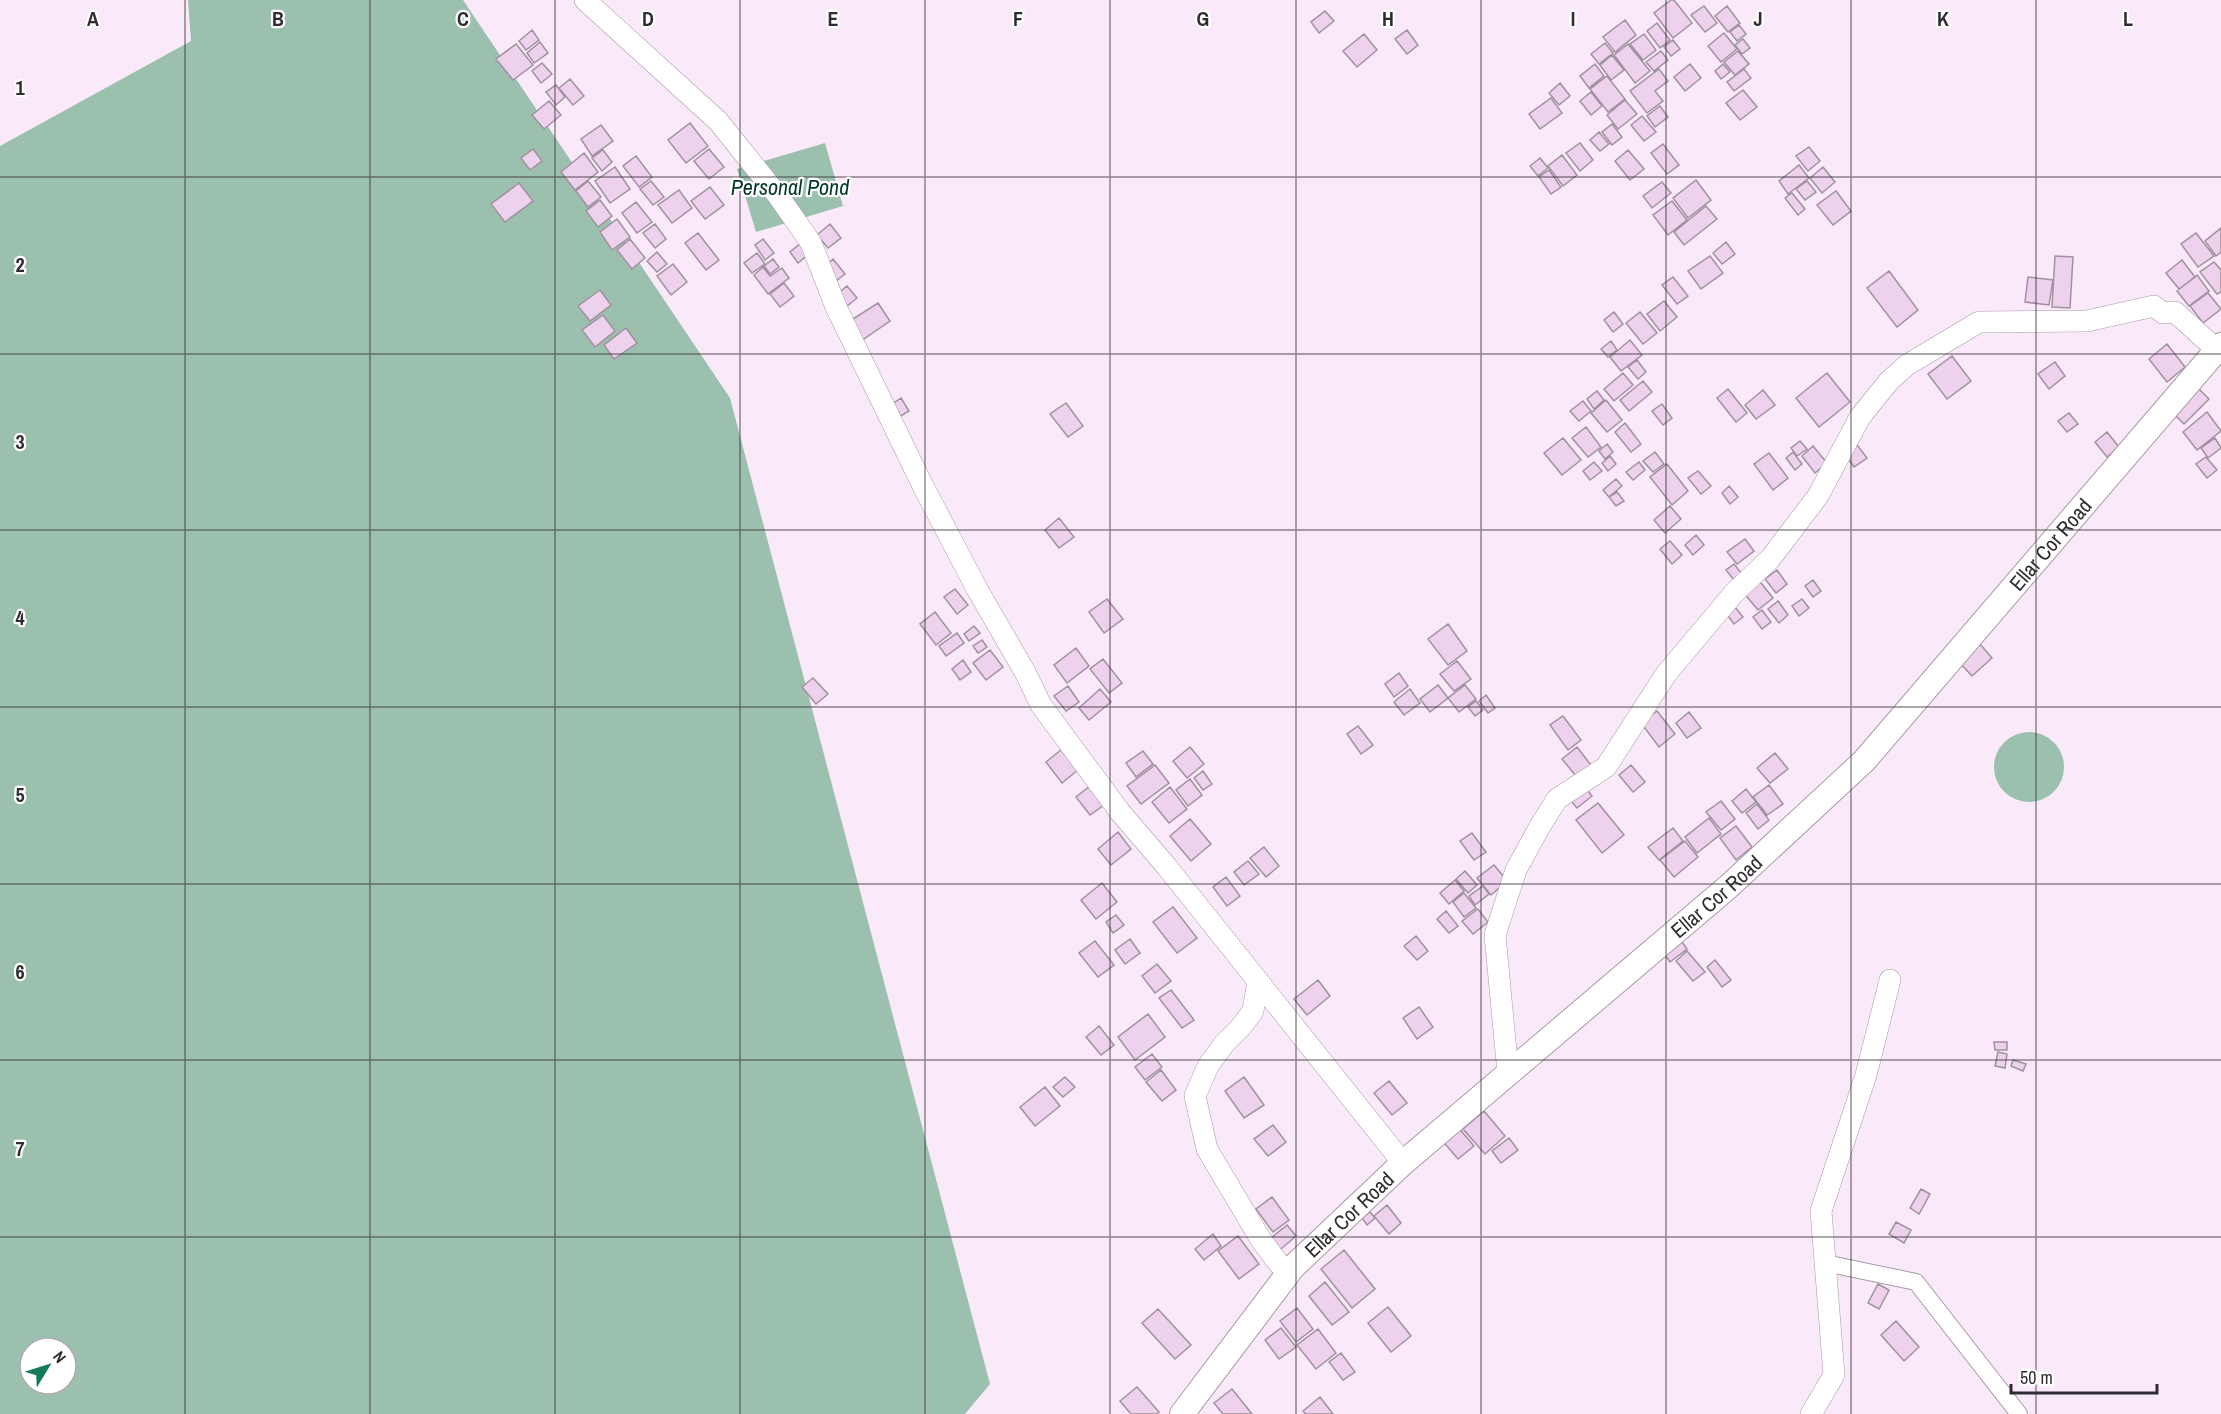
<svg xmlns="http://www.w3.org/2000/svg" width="2221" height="1414" font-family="'Archivo Narrow',sans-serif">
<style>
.water{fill:#9bc1ae;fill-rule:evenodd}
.building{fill:#eed1ec;stroke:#a0919f;stroke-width:1.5}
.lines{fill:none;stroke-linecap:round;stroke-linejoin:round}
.minor-casing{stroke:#a89aa7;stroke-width:18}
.tertiary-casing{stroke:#a89aa7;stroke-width:22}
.secondary-casing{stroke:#a89aa7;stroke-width:26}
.minor{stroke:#fff;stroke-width:16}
.tertiary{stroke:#fff;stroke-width:21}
.secondary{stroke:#fff;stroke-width:24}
.grid{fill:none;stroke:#312c31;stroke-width:1.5;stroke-opacity:0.55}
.labels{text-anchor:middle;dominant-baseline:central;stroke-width:4.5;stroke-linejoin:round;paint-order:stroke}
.street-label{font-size:21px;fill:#312c31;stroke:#fff}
.water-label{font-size:22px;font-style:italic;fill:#033825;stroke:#fff}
.grid-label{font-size:20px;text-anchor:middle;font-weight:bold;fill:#312c31;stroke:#fff;stroke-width:4.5;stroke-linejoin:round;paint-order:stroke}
</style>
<rect width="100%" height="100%" fill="#faeaf9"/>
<!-- water -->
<path class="water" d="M188,0H463L730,398L990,1384L965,1414H0V146L191,41ZM30,1348H66V1384H30Z
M825,143L843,206L756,232L737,169Z
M1994 767a35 35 0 1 1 70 0a35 35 0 1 1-70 0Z"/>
<!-- building -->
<path class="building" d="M1671,0H1674L1692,23L1673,38L1654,13Z
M1704,6L1717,23L1705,32L1691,15Z
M1727,6L1740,23L1728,32L1715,16Z
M1325,11L1334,21L1319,33L1311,22Z
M1625,20L1636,35L1615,52L1603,37Z
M1657,23L1670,40L1660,48L1647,31Z
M1739,25L1746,34L1737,41L1730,32Z
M532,30L539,40L526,50L519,41Z
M1407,30L1418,45L1407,54L1395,39Z
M1724,33L1737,49L1721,62L1708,46Z
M1364,34L1377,50L1357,67L1343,51Z
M1644,34L1656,50L1643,60L1630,44Z
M1743,39L1750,48L1742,54L1735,45Z
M1673,40L1680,49L1671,56L1664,47Z
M540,42L548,53L534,63L527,53Z
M1605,43L1613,53L1599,64L1591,54Z
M516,44L533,65L513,80L496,59Z
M1628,44L1650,71L1635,83L1614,55Z
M1661,51L1668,60L1654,71L1646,62Z
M1738,51L1749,64L1735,75L1724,62Z
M1612,55L1624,70L1611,80L1600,65Z
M542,63L552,74L541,83L532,71Z
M1595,64L1604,76L1589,88L1580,76Z
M1690,64L1701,78L1685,91L1674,77Z
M1723,64L1730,72L1721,79L1715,71Z
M1659,69L1668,81L1655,91L1663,101L1647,113L1630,91Z
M1744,69L1751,78L1734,91L1727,82Z
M1607,76L1625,99L1608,112L1590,89Z
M570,79L584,96L573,105L559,88Z
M1560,83L1570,96L1559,105L1549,93Z
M556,85L565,97L556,105L546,92Z
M1743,90L1757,107L1740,120L1726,103Z
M1591,92L1602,106L1591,115L1580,101Z
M1551,98L1562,113L1540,129L1529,114Z
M1625,100L1637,114L1618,129L1607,115Z
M549,101L561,115L544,129L532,115Z
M1660,106L1668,117L1655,127L1647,116Z
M1642,116L1656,132L1644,141L1631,125Z
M690,123L708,146L686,163L668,140Z
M1612,124L1622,137L1612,145L1602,132Z
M601,125L613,141L592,156L581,139Z
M1599,132L1609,144L1600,151L1590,140Z
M1580,143L1593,160L1580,171L1566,153Z
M1663,144L1679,165L1667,174L1651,153Z
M1809,147L1820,161L1808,171L1796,156Z
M533,149L542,161L530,170L521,158Z
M709,149L724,167L709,179L694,161Z
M603,150L612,162L602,171L592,158Z
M1628,150L1644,169L1630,180L1615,161Z
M584,153L598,172L575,190L561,172Z
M1562,155L1577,175L1563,186L1548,166Z
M636,156L652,177L639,187L623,166Z
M1540,158L1548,168L1538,176L1530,166Z
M1799,165L1809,178L1788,194L1779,181Z
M615,167L630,189L610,203L595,181Z
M1823,167L1835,182L1822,193L1810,178Z
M1549,170L1561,187L1551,194L1539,177Z
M1696,180L1711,200L1688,218L1673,198Z
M588,181L601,197L588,207L576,191Z
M651,181L664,197L653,205L640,189Z
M1807,181L1816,192L1805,200L1796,189Z
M1662,182L1671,193L1652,208L1643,196Z
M519,183L533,201L505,222L491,204Z
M710,187L724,205L705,219L691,201Z
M679,190L692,208L672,223L658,205Z
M1836,191L1851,211L1833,225L1817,205Z
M1792,193L1805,209L1798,215L1785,198Z
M600,200L612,216L598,227L586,211Z
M1672,201L1687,220L1668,235L1653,215Z
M636,202L652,222L637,233L622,213Z
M1706,206L1717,219L1684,245L1674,232Z
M617,219L630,237L612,250L600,232Z
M655,224L666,239L655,248L643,233Z
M830,224L841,238L828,248L817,235Z
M2221,228V252L2216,256L2205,241Z
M698,233L719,260L706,270L685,243Z
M2196,233L2214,256L2198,267L2181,244Z
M630,239L645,258L632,269L617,250Z
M763,239L774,253L765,260L755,245Z
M1726,242L1735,254L1722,264L1713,253Z
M801,243L809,254L798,263L790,252Z
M657,252L667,264L657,272L647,261Z
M757,253L765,264L752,273L744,263Z
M1710,256L1723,273L1701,289L1688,271Z
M2055,256L2073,257L2070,308L2052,307Z
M773,259L779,267L770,274L764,266Z
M833,259L845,274L835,282L823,268Z
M2182,260L2195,277L2179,289L2166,273Z
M2214,262L2221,270V292L2217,294L2200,272Z
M673,264L687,282L671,295L657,276Z
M763,267L770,276L782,268L789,278L768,294L754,275Z
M1889,271L1918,310L1897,327L1867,288Z
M2197,275L2209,291L2189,306L2177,291Z
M1673,277L1688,296L1677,304L1662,285Z
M2028,277L2053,280L2049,305L2025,302Z
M784,283L794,296L780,307L770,294Z
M847,286L857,298L846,307L836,295Z
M600,290L611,305L590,321L578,306Z
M2208,293L2221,309L2203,323L2190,306Z
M1664,301L1677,317L1660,331L1647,314Z
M878,303L890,321L858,343L845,324Z
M1614,312L1623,324L1613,332L1604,320Z
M1640,312L1657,333L1643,344L1626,323Z
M603,315L615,331L595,347L582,330Z
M626,328L637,343L614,359L604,345Z
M1630,340L1642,355L1621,371L1610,357Z
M1611,341L1617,350L1608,357L1601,349Z
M2167,344L2185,367L2167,382L2149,359Z
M1952,356L1971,381L1947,399L1928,374Z
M1637,360L1646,372L1638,379L1628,367Z
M2055,362L2065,376L2049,389L2038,374Z
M1623,373L1633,385L1614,401L1604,389Z
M1827,373L1850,402L1819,427L1796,398Z
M1643,381L1652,392L1629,411L1620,400Z
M2196,386L2209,399L2184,424L2171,411Z
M1728,389L1747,413L1736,422L1717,398Z
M1763,390L1775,405L1756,419L1745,405Z
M1597,391L1604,400L1594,409L1587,399Z
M901,398L909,411L896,419L888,407Z
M1606,400L1622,420L1607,432L1591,413Z
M1583,401L1591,411L1579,421L1570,411Z
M1066,403L1083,426L1068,437L1050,414Z
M1662,404L1672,418L1663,425L1652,411Z
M2207,412L2221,431L2197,450L2183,432Z
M2069,413L2078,424L2067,432L2058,421Z
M1625,423L1641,444L1631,452L1615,432Z
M1586,427L1601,447L1588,457L1572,438Z
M2107,432L2119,447L2107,457L2095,442Z
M1563,438L1581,460L1562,475L1544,453Z
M2215,438L2221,448L2208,458L2201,448Z
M1800,441L1807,449L1797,456L1791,448Z
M1607,444L1613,452L1605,459L1599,451Z
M1857,445L1867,458L1854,467L1845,454Z
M1813,446L1827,463L1815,473L1802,456Z
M1655,452L1664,464L1653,472L1643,461Z
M1793,452L1802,464L1795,470L1786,458Z
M1769,453L1788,478L1773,490L1754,464Z
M1610,456L1616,464L1608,471L1602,463Z
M2206,457L2217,470L2207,478L2196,464Z
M1594,462L1602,471L1590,480L1583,471Z
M1639,462L1645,470L1633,480L1626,472Z
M1667,464L1688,491L1672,505L1650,477Z
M1698,471L1711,486L1701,494L1688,478Z
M1616,479L1622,486L1609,497L1603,490Z
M1729,486L1738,497L1730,504L1722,493Z
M1617,492L1624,501L1616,506L1609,497Z
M1670,506L1681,519L1665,533L1654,520Z
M1059,518L1074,537L1059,548L1045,530Z
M1696,535L1704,545L1693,555L1685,545Z
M1745,539L1754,551L1737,564L1727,552Z
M1670,541L1682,555L1672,564L1660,549Z
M1734,564L1742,574L1734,580L1726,570Z
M1777,570L1787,584L1776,593L1765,579Z
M1757,578L1773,598L1758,610L1742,591Z
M1813,580L1821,591L1813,597L1805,586Z
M955,589L968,605L957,614L944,597Z
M1107,599L1123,619L1104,633L1089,612Z
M1802,599L1809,608L1799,616L1792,606Z
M1778,601L1788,615L1779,623L1768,609Z
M1734,606L1743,617L1734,624L1725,612Z
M1762,610L1771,622L1762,629L1753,617Z
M935,612L951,633L936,645L920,624Z
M1448,624L1467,651L1448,665L1428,639Z
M974,626L980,633L969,641L964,634Z
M957,633L964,643L946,656L939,646Z
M982,640L987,647L978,653L973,646Z
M1979,643L1992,658L1972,676L1959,662Z
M1076,648L1089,666L1067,683L1054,665Z
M990,650L1003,667L986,680L973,663Z
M1103,659L1122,683L1109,693L1090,669Z
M963,660L971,672L960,680L952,669Z
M1457,661L1471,679L1454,691L1440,674Z
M1399,673L1408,686L1394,697L1385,684Z
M813,678L828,694L816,704L802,687Z
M1438,685L1448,698L1430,712L1420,699Z
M1465,685L1476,699L1459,712L1448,698Z
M1068,686L1079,702L1066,711L1054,696Z
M1100,689L1111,702L1089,720L1079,708Z
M1410,689L1420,703L1404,715L1394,702Z
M1486,695L1495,708L1488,713L1479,701Z
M1476,701L1483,710L1475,716L1468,707Z
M1657,711L1675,734L1659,747L1641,723Z
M1689,712L1701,728L1687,738L1676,723Z
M1563,716L1581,740L1568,750L1550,725Z
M1358,726L1373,745L1361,754L1347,734Z
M1190,747L1204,764L1187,778L1173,761Z
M1577,747L1594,769L1580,781L1562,759Z
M1062,749L1078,770L1062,783L1046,762Z
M1143,751L1153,764L1136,777L1126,763Z
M1775,753L1788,769L1770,783L1757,768Z
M1155,765L1169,783L1141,804L1127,786Z
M1631,765L1645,782L1633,792L1619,775Z
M1203,771L1212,784L1203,790L1194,778Z
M1190,779L1202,795L1188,806L1176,790Z
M1583,785L1592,796L1577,808L1567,796Z
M1769,785L1783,804L1767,815L1753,797Z
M1090,786L1104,805L1090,815L1076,797Z
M1170,787L1187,809L1169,823L1152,802Z
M1746,789L1756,802L1742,813L1732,801Z
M1721,801L1735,819L1721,830L1706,812Z
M1598,803L1624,835L1602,853L1576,820Z
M1757,804L1769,820L1758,829L1746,813Z
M1709,818L1721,834L1697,853L1685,837Z
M1190,819L1211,844L1191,861L1170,836Z
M1736,826L1752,847L1736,860L1720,838Z
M1673,828L1683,841L1659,860L1648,847Z
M1118,832L1131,849L1111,865L1098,849Z
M1472,833L1486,852L1474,860L1460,841Z
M1685,841L1698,857L1674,877L1660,860Z
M1264,847L1279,866L1266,877L1250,858Z
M1248,861L1259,874L1244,885L1234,872Z
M1494,865L1507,881L1491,895L1477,878Z
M1465,871L1477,885L1468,893L1456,879Z
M1226,877L1240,896L1227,906L1213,887Z
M1455,880L1464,891L1449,904L1440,893Z
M1102,883L1117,902L1096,919L1081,900Z
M1483,886L1489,894L1475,905L1469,896Z
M1464,893L1476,908L1464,917L1453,902Z
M1173,907L1197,938L1177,953L1153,922Z
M1478,909L1488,922L1473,934L1462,921Z
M1446,911L1458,926L1449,933L1437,919Z
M1116,915L1124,925L1113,933L1106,922Z
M1416,936L1428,951L1417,960L1404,946Z
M1130,939L1140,953L1125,964L1115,950Z
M1680,939L1687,949L1670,962L1663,952Z
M1095,941L1114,965L1098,977L1079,953Z
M1687,951L1705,972L1693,981L1676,961Z
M1715,960L1731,980L1722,987L1707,967Z
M1157,964L1171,981L1155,993L1142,976Z
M1318,980L1330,996L1307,1015L1294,999Z
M1171,990L1194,1020L1182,1028L1159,998Z
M1419,1007L1433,1027L1417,1039L1403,1018Z
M1148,1014L1165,1037L1135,1060L1118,1037Z
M1099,1026L1114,1045L1101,1055L1086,1037Z
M1994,1042H2007V1050H1995Z
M1998,1052L2007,1054L2005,1068L1995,1066Z
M1152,1054L1162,1067L1145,1080L1135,1067Z
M2013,1060L2026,1064L2023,1071L2011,1066Z
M1161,1070L1176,1090L1162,1101L1146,1082Z
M1065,1077L1075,1087L1063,1097L1053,1087Z
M1244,1077L1264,1105L1244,1118L1225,1091Z
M1389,1081L1407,1103L1392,1115L1374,1093Z
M1045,1087L1060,1106L1035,1126L1020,1107Z
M1484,1111L1505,1136L1485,1154L1463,1129Z
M1273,1125L1286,1142L1268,1156L1254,1139Z
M1457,1126L1474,1146L1458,1159L1441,1139Z
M1509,1138L1518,1150L1501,1163L1492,1151Z
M1921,1189L1930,1194L1919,1214L1910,1208Z
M1272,1197L1289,1220L1273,1232L1256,1209Z
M1387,1205L1401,1223L1389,1234L1374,1216Z
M1370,1212L1375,1218L1367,1225L1362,1218Z
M1896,1222L1911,1230L1904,1243L1889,1234Z
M1287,1225L1296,1236L1280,1250L1271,1238Z
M1213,1234L1221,1246L1204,1260L1195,1249Z
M1238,1236L1259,1264L1239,1279L1218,1251Z
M1344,1250L1375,1289L1352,1308L1321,1269Z
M1325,1282L1349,1312L1332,1325L1309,1296Z
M1878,1284L1889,1290L1879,1309L1868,1303Z
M1388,1307L1411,1336L1391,1352L1368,1323Z
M1297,1308L1313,1329L1296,1342L1280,1321Z
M1158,1309L1191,1345L1175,1359L1142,1323Z
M1896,1321L1919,1347L1904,1361L1881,1335Z
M1281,1328L1296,1347L1279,1359L1265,1340Z
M1318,1329L1336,1353L1316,1369L1297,1345Z
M1341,1353L1355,1372L1343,1380L1329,1362Z
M1137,1387L1159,1412L1157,1414H1131L1120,1401Z
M1232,1389L1252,1414H1223L1214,1403Z
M1320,1397L1333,1414H1306L1303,1411Z"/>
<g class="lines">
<!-- minor casing -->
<g class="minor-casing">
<path id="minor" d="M1825,1263L1916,1282L2019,1414"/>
</g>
<!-- tertiary casing -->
<g class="tertiary-casing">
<path id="tertiary" d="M585,0L718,121L779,197L811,243L836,307L923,486L977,589L1025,672L1041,705L1120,812L1167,867L1403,1163
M1258,981L1253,1011L1240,1028L1224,1044L1208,1066L1195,1096L1207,1149L1261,1240L1279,1264
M1508,1073L1495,935L1516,870L1539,828L1557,799L1606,767L1666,674L1735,592L1770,559L1818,496L1860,417L1889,381L1907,365L1979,322L2087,321L2154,306L2163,313L2175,312L2217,350
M1811,1414L1834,1375L1821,1211L1866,1075L1890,980"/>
</g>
<!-- secondary casing -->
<g class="secondary-casing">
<g id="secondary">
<path id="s1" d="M1182,1414L1293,1267L1403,1163L1728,887L1864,761L2221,345"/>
</g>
</g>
<!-- minor -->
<use href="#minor" class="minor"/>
<!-- tertiary -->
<use href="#tertiary" class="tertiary"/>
<!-- secondary -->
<use href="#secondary" class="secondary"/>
</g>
<!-- grid -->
<path class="grid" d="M185,0V1414M370,0V1414M555,0V1414M740,0V1414M925,0V1414M1110,0V1414M1296,0V1414M1481,0V1414M1666,0V1414M1851,0V1414M2036,0V1414M0,177H2221M0,354H2221M0,530H2221M0,707H2221M0,884H2221M0,1060H2221M0,1237H2221"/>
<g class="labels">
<!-- street labels -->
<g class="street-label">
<text stroke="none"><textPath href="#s1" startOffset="1233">Ellar Cor Road</textPath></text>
<text stroke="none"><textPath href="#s1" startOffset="747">Ellar Cor Road</textPath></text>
<text stroke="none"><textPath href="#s1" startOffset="261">Ellar Cor Road</textPath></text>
</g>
<!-- water labels -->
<g class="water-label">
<text x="790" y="187">Personal Pond</text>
</g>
</g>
<g class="grid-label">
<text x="93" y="26">A</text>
<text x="278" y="26">B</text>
<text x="463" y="26">C</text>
<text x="648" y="26">D</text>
<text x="833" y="26">E</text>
<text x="1018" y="26">F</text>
<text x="1203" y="26">G</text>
<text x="1388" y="26">H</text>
<text x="1573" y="26">I</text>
<text x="1758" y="26">J</text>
<text x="1943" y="26">K</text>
<text x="2128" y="26">L</text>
<text x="20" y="95">1</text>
<text x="20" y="272">2</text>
<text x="20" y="449">3</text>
<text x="20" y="625">4</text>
<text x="20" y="802">5</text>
<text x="20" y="979">6</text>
<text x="20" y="1156">7</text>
</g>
<!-- north arrow -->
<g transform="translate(48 1366) rotate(52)"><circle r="28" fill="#ffffff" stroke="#adabad" stroke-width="1.5"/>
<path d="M0-4.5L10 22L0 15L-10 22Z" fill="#117c57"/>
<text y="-9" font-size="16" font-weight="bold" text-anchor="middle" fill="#312c31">N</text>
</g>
<!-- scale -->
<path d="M2011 1384v9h146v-9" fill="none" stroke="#312c31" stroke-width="3"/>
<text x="2020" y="1384" font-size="18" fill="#312c31" stroke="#ffffff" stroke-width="4.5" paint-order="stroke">50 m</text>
</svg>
